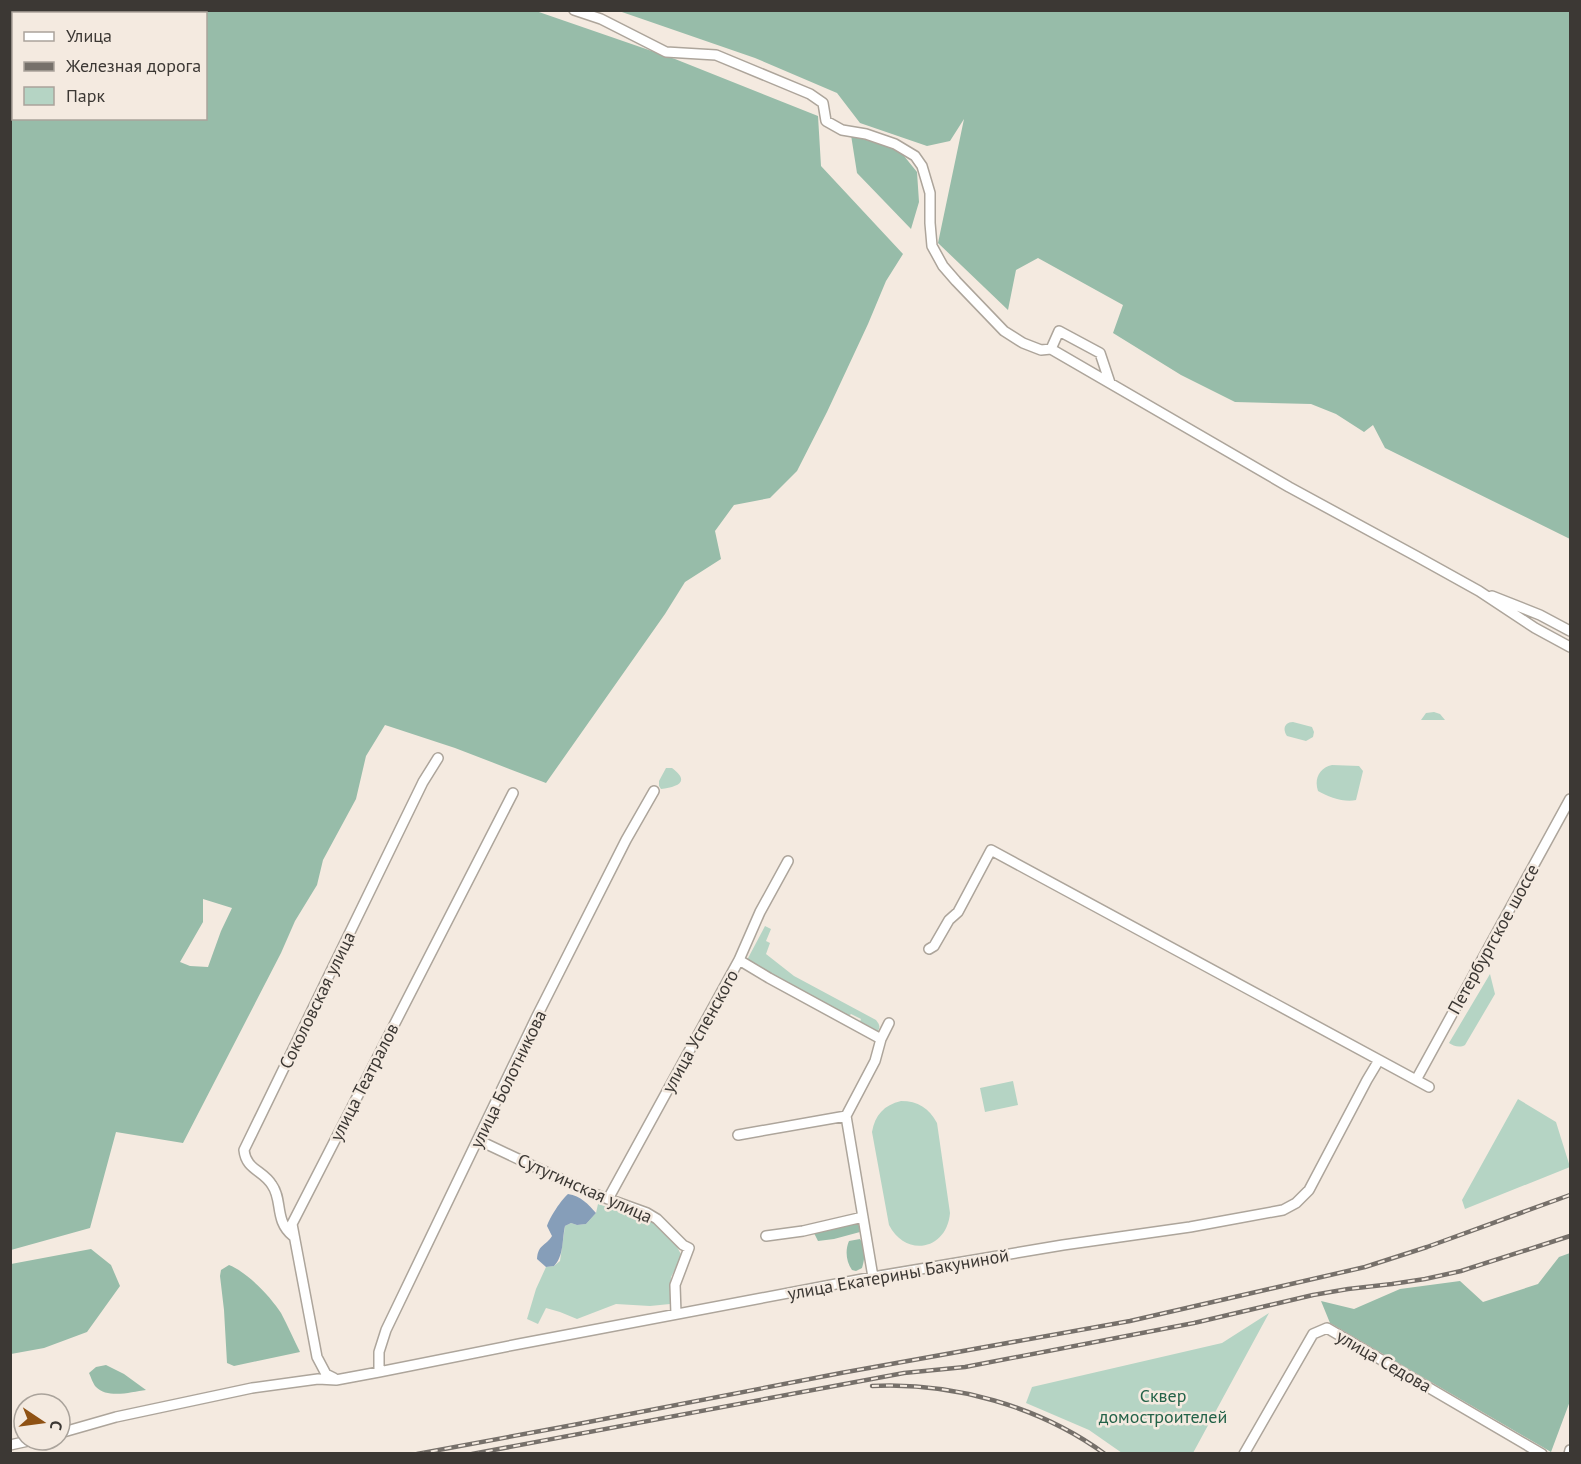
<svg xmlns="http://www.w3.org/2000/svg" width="1581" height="1464" font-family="'PT Sans',sans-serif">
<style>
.green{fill:#b5d4c4}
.forest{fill:#97bca9;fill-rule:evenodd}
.water{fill:#869eb9}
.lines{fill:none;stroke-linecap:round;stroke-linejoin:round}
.minor-casing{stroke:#ada59b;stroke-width:12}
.minor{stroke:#fff;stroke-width:9}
.rail-casing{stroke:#76706a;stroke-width:4.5}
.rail{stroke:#f4eae0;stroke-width:2;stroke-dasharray:7;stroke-linecap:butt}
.labels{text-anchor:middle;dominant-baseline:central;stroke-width:5;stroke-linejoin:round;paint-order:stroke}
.street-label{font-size:18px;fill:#3c3834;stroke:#f4eae0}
.park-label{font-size:18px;fill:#236248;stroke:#f4eae0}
</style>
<rect width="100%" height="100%" fill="#f4eae0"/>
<!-- green -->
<path class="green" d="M1434,712L1440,714L1445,720H1421L1426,713Z
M1293,722L1312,727L1314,732L1313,737L1306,741L1287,736C1282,729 1285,722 1293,722Z
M1332,765L1359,766L1363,771L1356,800C1345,803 1328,797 1318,791C1314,779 1319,768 1332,765Z
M666,768H672C691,782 677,787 661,789L659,786V781Z
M765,926L771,929L766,941L770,943L766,954L794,976L876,1020C880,1025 881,1028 876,1033L859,1024L861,1019L851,1014L848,1017L747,960Z
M1490,974L1495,994L1465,1045C1460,1048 1453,1046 1449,1043Z
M1013,1081L1018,1105L985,1112L980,1088Z
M1518,1099L1556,1122L1570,1167L1465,1209L1462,1200Z
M901,1101C918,1101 929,1108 937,1123L950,1213C947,1250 906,1258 889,1225L872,1132C875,1115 884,1105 901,1101Z
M598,1204L652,1222L677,1247L682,1256L671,1277L670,1304L650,1306L616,1304L577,1319L560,1312L546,1308L538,1324L527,1319L536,1289L546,1267L554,1266L560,1261L565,1226L571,1223L577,1225L586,1224L596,1213Z
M1269,1313L1193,1453H1122L1089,1430L1026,1403L1032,1387L1222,1343Z"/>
<!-- forest -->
<path class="forest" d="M11,11H536L675,59L818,116L821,166L903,254L886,281L868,324L827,412L797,471L770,498L734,505L715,531L721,559L685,582L665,614L546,783L455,748L385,725L366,756L356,799L323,860L317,885L295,921L281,953L183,1143L116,1132L90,1228L11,1250ZM14,14H206V118H14ZM203,899L232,908L221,931L208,967L190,966L180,962L203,922Z
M619,11H1570V539L1385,448L1373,425L1364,432L1336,414L1311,404L1235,402L1181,375L1113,333L1123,305L1038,258L1016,270L1008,310L938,243L964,119L950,141L927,146L860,123L837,93L755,58Z
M851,135L900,151L917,172L919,202L911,229L857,173Z
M858,1221L860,1232L834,1239L818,1241L813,1231Z
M860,1239C866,1248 865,1258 862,1268L856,1271L852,1270C846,1262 845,1250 849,1241Z
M91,1249L111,1265L120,1286L87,1332L44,1348L11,1354V1264Z
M1570,1253V1401L1551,1452L1330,1323L1321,1301L1354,1309L1400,1289L1460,1281L1483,1302L1538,1284L1559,1257Z
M229,1265C247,1272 271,1297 281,1313C288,1326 294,1340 300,1352L234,1366L227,1363L224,1310L220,1276L221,1270Z
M106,1365L124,1374L146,1390C131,1392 108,1399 96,1387C93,1384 91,1377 89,1373L96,1367Z"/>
<!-- water -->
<path class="water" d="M568,1194C581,1196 588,1204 596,1213L586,1224L577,1225L571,1223L565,1226C562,1239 564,1256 554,1266L546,1267L537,1259C538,1244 546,1246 552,1236L547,1226C550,1217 561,1200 568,1194Z"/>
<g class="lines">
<!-- minor casing -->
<g class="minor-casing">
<path id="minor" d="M574,10L601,19L666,52L716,55L810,94L823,103L826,121L842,130L866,134L895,144L915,156L922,166L930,193V223L932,246L943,266L956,281L1004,331L1023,343L1041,350L1051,349
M1110,383L1100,353L1059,331L1051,349L1289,487L1416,556L1479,591L1535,628L1570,647
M1492,596L1540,615L1570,631
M929,949L934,946L949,920L958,912L991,850L1429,1087
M739,960L769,978L881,1039
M1416,1080L1570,799
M738,1135L846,1116
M478,1140L586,1191L647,1213L657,1219L683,1245L689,1248L675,1285L676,1314
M608,1199L739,960L760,912L788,861
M293,1236C274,1221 283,1200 272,1185C263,1170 246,1170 244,1150L423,782L438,758
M766,1236L803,1231L863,1217
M873,1277L846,1116L875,1061L881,1039L889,1023
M379,1372V1352L386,1330L537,1016L626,840L654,791
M334,1378L326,1374L317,1357L292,1224L513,793
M60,1433L116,1417L252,1388L318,1379L336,1380L379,1372L519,1344L873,1277L1063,1245L1190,1227L1283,1210L1296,1203L1309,1190L1367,1080L1379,1060
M10,1445L33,1440
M1244,1454L1313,1334L1327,1328L1542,1454
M1569,1454L1570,1450"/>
</g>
<!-- minor -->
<use href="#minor" class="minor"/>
<!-- rail casing -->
<g class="rail-casing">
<path id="rail" d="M872,1386C953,1382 1039,1406 1105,1454
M417,1454L573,1425L841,1373L1130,1321L1365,1267L1427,1247L1570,1195
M472,1454L845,1384L904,1373L965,1367L1194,1323L1313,1295L1348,1289L1392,1284L1425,1279L1461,1271L1570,1236"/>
</g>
<!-- rail -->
<use href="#rail" class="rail"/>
</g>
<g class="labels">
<!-- street labels -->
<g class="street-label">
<text transform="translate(1493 939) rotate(-61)">Петербургское шоссе</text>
<text transform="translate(317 1000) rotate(-64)">Соколовская улица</text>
<text transform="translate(700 1031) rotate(-61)">улица Успенского</text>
<text transform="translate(508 1079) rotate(-64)">улица Болотникова</text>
<text transform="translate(364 1082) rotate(-63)">улица Театралов</text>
<text transform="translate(585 1188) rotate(24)">Сутугинская улица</text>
<text transform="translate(898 1274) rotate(-10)">улица Екатерины Бакуниной</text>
<text transform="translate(1384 1361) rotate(30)">улица Седова</text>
</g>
<!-- park labels -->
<g class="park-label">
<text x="1163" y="1395">Сквер<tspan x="1163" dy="21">домостроителей</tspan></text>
</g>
</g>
<!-- border -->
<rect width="1581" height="1464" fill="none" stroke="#3c3834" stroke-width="24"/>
<!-- legend -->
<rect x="12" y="12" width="195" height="108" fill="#f4eae0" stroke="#aaa39b" stroke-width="1.5"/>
<rect x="24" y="32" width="30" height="9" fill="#ffffff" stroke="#aaa39b" stroke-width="1.5"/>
<text x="66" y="42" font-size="18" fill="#3c3834">Улица</text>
<rect x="24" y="62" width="30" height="9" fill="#76706a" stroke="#aaa39b" stroke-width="1.5"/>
<text x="66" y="72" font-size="18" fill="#3c3834">Железная дорога</text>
<rect x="24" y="87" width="30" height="18" fill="#b5d4c4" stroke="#aaa39b" stroke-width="1.5"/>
<text x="66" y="102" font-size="18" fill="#3c3834">Парк</text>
<!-- north arrow -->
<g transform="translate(42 1422) rotate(103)"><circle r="28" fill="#f4eae0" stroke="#aaa39b" stroke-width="1.5"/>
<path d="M0-4.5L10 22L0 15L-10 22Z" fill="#8f5214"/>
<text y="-9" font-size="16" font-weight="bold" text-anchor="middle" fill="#3c3834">С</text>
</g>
</svg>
